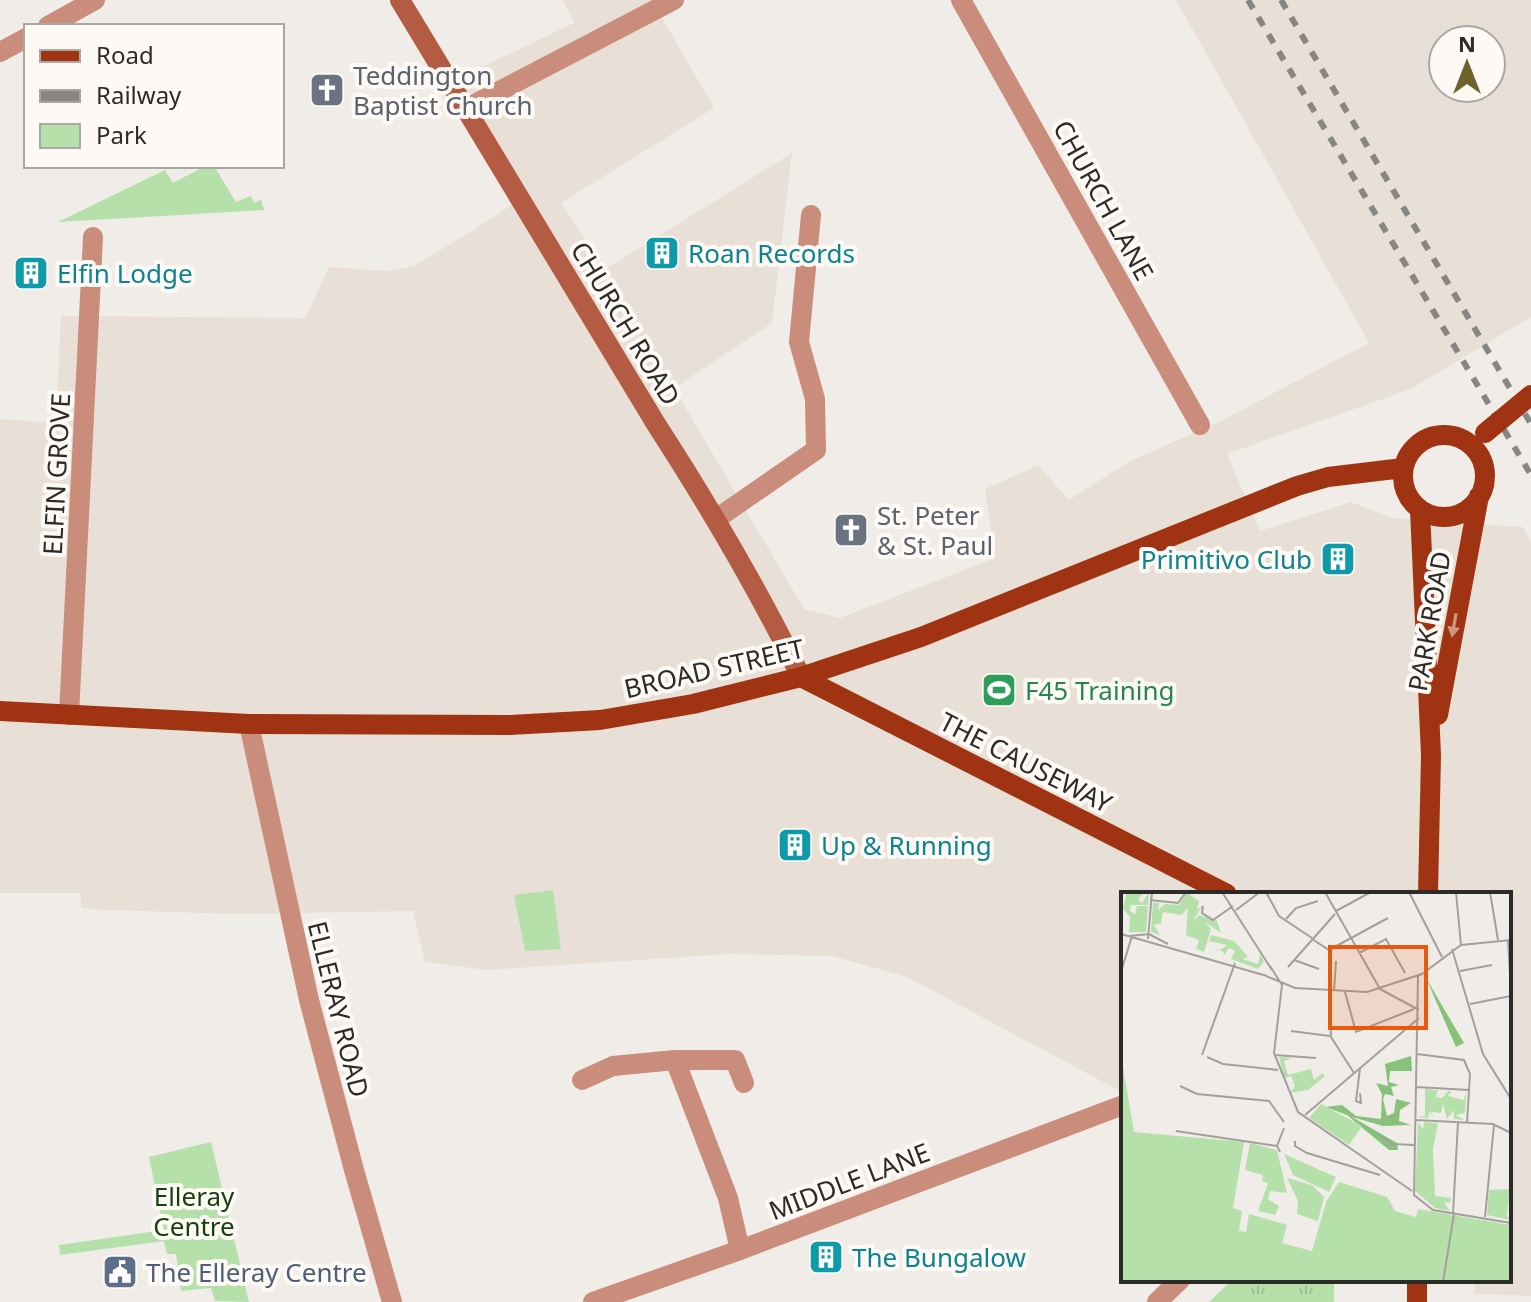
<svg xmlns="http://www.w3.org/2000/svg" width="1531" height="1302" font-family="'Noto Sans',sans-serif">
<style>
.built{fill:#e8e0d6;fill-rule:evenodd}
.grass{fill:url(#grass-tufts)}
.green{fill:#b5e0aa}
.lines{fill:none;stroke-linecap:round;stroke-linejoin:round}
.street{stroke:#ca8d7c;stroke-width:20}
.secondary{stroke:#b35c43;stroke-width:20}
.primary{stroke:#a03412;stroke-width:20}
.rail{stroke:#888683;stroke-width:6;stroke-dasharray:10 10;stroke-linecap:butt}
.primary-bridge{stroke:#a03412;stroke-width:20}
.oneway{fill:#ce9784}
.labels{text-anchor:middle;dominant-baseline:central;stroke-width:8;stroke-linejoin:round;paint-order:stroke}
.worship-label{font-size:26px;fill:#5b616d;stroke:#fdfaf6;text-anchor:start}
.street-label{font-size:26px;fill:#2c2b29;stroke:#fdfaf6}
.culture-label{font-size:26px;fill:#0d838f;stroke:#fdfaf6;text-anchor:start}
.leisure-label{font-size:26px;fill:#27864d;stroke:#fdfaf6;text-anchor:start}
.park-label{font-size:26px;fill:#183e0d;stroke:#fdfaf6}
.service-label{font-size:26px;fill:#4e5e75;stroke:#fdfaf6;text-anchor:start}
.inset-road{fill:none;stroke:#a29f9c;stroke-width:2}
.view{fill:#e8590c;fill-opacity:0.15;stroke:#e8590c;stroke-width:4}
.inset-edge{fill:none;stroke:#2c2b29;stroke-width:4}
</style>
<defs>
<pattern id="grass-tufts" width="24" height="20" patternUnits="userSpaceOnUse" patternTransform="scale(2)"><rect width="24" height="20" fill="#b5e0aa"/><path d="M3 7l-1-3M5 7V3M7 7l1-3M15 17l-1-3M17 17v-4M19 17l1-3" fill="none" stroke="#9cc092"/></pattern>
</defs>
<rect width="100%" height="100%" fill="#f0ede9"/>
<!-- built -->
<path class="built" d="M563,0H652L714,108L561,203L606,269L792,153L772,323L674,388L804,609L840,618L995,558L985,489L1038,465L1069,500L1130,461L1215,424L1369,343L1176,0H1531V317L1411,389L1227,454L1260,531L1351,502L1392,518L1523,527L1531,543V1296L1474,1294L1475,1280H1509V894H1123V1090L1120,1091L907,977L832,956L730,954L487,970L425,962L413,911L237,914L106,910L81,908V893H0V419L56,423L61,316L305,318L329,267L387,271L414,266L473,230L515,203L447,84L574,23ZM1443,40H1491V88H1443Z"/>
<!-- grass -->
<path class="grass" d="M1232,1280H1334V1302H1209Z"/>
<!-- green -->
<path class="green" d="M205,166H214L236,202L250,196L255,203L261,199L264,210L58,222L165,170L173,183Z
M553,890L561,949L525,951L514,895Z
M211,1142L249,1302L215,1301L211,1288L181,1291L176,1254H167L164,1241L60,1255L59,1245L164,1230L149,1157Z"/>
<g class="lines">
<!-- street -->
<path class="street" d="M961,0L1200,425
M48,26L95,0
M0,52L26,38
M465,109L674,0
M716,519L816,450L815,399L799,342L811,215
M69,715L93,237
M249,724L309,1000L354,1170L392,1302
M675,1060L728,1198L740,1250
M582,1080L613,1066L675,1060H735L744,1083
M593,1302L740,1250L1123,1105
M1157,1302L1180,1280"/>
<!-- secondary -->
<path class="secondary" d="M400,0L656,424C709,506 758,589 801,677"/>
<!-- primary -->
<path class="primary" d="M1403 476a41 41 0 1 1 82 0a41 41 0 1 1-82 0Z
M1420,510L1431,755L1428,894
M801,677L1227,894
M0,711L249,724L510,725L600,720L693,704L801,677L921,637L1297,486L1328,477L1403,468
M1438,715L1479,496
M1417,1302V1280"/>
<!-- rail -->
<path class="rail" d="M1248,0L1531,475
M1281,0L1531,424"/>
<!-- primary-bridge -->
<path class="primary-bridge" d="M1485,433L1531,395"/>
</g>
<!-- one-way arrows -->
<defs><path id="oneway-solid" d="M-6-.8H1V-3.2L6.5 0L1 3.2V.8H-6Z" transform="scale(2)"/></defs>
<use class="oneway" href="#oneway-solid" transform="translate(1454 625) rotate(100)"/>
<!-- icons -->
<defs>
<g id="church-square" transform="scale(1.8)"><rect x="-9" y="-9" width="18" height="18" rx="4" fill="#6b7280" stroke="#fdfaf6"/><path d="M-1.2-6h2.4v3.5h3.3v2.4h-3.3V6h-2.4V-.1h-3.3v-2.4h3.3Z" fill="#fff"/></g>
<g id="building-square" transform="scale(1.8)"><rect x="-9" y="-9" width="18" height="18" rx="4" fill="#0f9aa8" stroke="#fdfaf6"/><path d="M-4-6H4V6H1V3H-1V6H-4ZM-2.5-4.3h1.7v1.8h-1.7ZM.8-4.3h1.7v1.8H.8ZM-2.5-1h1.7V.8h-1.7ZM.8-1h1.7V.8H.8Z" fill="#fff"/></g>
<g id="stadium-square" transform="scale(1.8)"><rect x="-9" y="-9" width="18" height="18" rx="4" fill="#2e9e5b" stroke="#fdfaf6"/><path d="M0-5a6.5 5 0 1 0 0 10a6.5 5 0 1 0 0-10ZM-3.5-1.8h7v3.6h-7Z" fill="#fff"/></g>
<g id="civic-square" transform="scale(1.8)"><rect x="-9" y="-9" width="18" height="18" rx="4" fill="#5c6f8a" stroke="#fdfaf6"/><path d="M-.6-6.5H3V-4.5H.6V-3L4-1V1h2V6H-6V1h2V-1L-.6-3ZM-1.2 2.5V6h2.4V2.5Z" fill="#fff"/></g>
</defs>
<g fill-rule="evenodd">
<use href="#church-square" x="327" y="90"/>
<use href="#building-square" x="662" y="253"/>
<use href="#building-square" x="31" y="273"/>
<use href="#church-square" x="851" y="530"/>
<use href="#building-square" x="1338" y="559"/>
<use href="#stadium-square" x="999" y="690"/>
<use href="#building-square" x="795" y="845"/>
<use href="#building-square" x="826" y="1257"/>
<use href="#civic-square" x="120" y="1272"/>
</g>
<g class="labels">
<!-- worship labels -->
<g class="worship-label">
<text x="353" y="75">Teddington<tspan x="353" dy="30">Baptist Church</tspan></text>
<text x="877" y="515">St. Peter<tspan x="877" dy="30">&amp; St. Paul</tspan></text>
</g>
<!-- street labels -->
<g class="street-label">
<text transform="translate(1104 200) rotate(61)">CHURCH LANE</text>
<text transform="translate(626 323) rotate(59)">CHURCH ROAD</text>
<text transform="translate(56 474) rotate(-87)">ELFIN GROVE</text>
<text transform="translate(1429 621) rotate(-80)">PARK ROAD</text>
<text transform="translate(714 668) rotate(-13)">BROAD STREET</text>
<text transform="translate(1026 762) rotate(27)">THE CAUSEWAY</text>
<text transform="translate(339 1009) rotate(76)">ELLERAY ROAD</text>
<text transform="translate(849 1181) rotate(-21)">MIDDLE LANE</text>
</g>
<!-- culture labels -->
<g class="culture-label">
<text x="688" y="253">Roan Records</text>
<text x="57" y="273">Elfin Lodge</text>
<text x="1312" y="559" text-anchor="end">Primitivo Club</text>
<text x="821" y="845">Up &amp; Running</text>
<text x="852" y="1257">The Bungalow</text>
</g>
<!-- leisure labels -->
<g class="leisure-label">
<text x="1025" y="690">F45 Training</text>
</g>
<!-- park labels -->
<g class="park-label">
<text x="194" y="1196">Elleray<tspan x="194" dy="30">Centre</tspan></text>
</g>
<!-- service labels -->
<g class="service-label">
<text x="146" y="1272">The Elleray Centre</text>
</g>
</g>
<!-- overview -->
<g transform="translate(1121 892)">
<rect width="390" height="390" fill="#f0ede9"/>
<path d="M158,165L171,166L163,169L167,183L190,177L193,188L201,181L204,184L187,198L169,201L174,194L170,184L163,186ZM129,251L156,258L166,301L149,299L147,307L158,314L154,323L137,319L147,291L141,289L142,283L124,278ZM163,262L215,285L208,300L172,283ZM166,286L191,293L203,305L197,329L176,322L177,309Z" fill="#b5e0aa"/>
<path d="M305,86L319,110L343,151L335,155ZM290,164L291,179H269L268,190L278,193L270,195L273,204L264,202L262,207L266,224L273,221L275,207L290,211L279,218L278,229L290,233L262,234L231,225L276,251L277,258H268L226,223L205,215L221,213L235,224L260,227L261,202L255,191L267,194L264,172Z" fill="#88c179"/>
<path d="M6,0L21,2L17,8L21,11L28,0L27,13H10L9,19L14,23L16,14H27L25,40H8L9,25L2,17ZM65,0L78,9L76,18L82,13L71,30L78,23L96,29L100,41L84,30L90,37L83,60L75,57L78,48L65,43L67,16L60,23L42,20L40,31L33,33L39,43L30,40L32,11H38L37,18L44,12L58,13ZM90,43L113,49L127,65L121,67L137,72L139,62L143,69L137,77L110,67L114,59L108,56L102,65L103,60L86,54L99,58L106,53L88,49ZM0,163L13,240L123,250L112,316L121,319L118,339L125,340L128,322L166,333L161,351L191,359L205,310L218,290L266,305L274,319L295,325L297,317L390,333V390H0ZM304,197L317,198L315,205L321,206L327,199H331L327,204L343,208L345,200L344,221L335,223L343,228L333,227V218L326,227L322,212L320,221L311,220L312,226L309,218L307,226L296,225L304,224ZM200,212L241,234L228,253L188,226ZM297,230L302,237L303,230L317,231L312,257L314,304L330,306L329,311L323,310L329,319L314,316L294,299ZM389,297L386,324L390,328L366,323L368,298Z" fill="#b5e0aa"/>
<path class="inset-road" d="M101,0L151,78M145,0L158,24L191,46M204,0L259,97M288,0L321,65M335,0L340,53M369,0L377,48M29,8L57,11L65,0M82,14L81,21L92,28L112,14M115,18L139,0M215,19L250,0M165,27L175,16L197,9M0,42L146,84M9,44L28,42L47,52M27,47L31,0M191,47L208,58L267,26M387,49L390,99M331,57L362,162L390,207M238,61L265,47L284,81M173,68L198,77M149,74L161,93L153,161L177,220L291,299M167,75L214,22M339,79L371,73M0,80L11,44M145,84L174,96L246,100L301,82L340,53L390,48M297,84L293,303L312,318L390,331M259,97L298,118M208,99L210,145L233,181M213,99L215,69M224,100L235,140L293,117M349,112L390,104M170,139L209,144M296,162L343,168L349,182L346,231M81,163L114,71M154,163L195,166M86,165L102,172L157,178M239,176L235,209L240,211L239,201M59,194L76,202L148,209L163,230M295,195L348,198M184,223L298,126M295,228L372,232L390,241M55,239L156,254M258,243L272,252L293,253M174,249V254L186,261L259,283M159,260L156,254L163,236M332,322L337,230M364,325L373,233M322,390L333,322"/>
<path class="view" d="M209,55H305V136H209Z"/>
<rect width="390" height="390" class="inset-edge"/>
</g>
<!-- legend -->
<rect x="24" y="24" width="260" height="144" fill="#fdfaf6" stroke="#a9a7a4" stroke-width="2"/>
<rect x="40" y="50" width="40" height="12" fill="#a03412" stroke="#a9a7a4" stroke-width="2"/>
<text x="96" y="64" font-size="24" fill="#2c2b29">Road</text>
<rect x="40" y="90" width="40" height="12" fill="#888683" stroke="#a9a7a4" stroke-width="2"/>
<text x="96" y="104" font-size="24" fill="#2c2b29">Railway</text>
<rect x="40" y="124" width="40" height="24" fill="#b5e0aa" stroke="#a9a7a4" stroke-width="2"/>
<text x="96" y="144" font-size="24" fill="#2c2b29">Park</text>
<!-- north arrow -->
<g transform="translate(1467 64)"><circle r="38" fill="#fdfaf6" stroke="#a9a7a4" stroke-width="2"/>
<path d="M0-6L14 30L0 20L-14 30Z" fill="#71612f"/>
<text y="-12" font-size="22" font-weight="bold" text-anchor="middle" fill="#2c2b29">N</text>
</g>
</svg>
